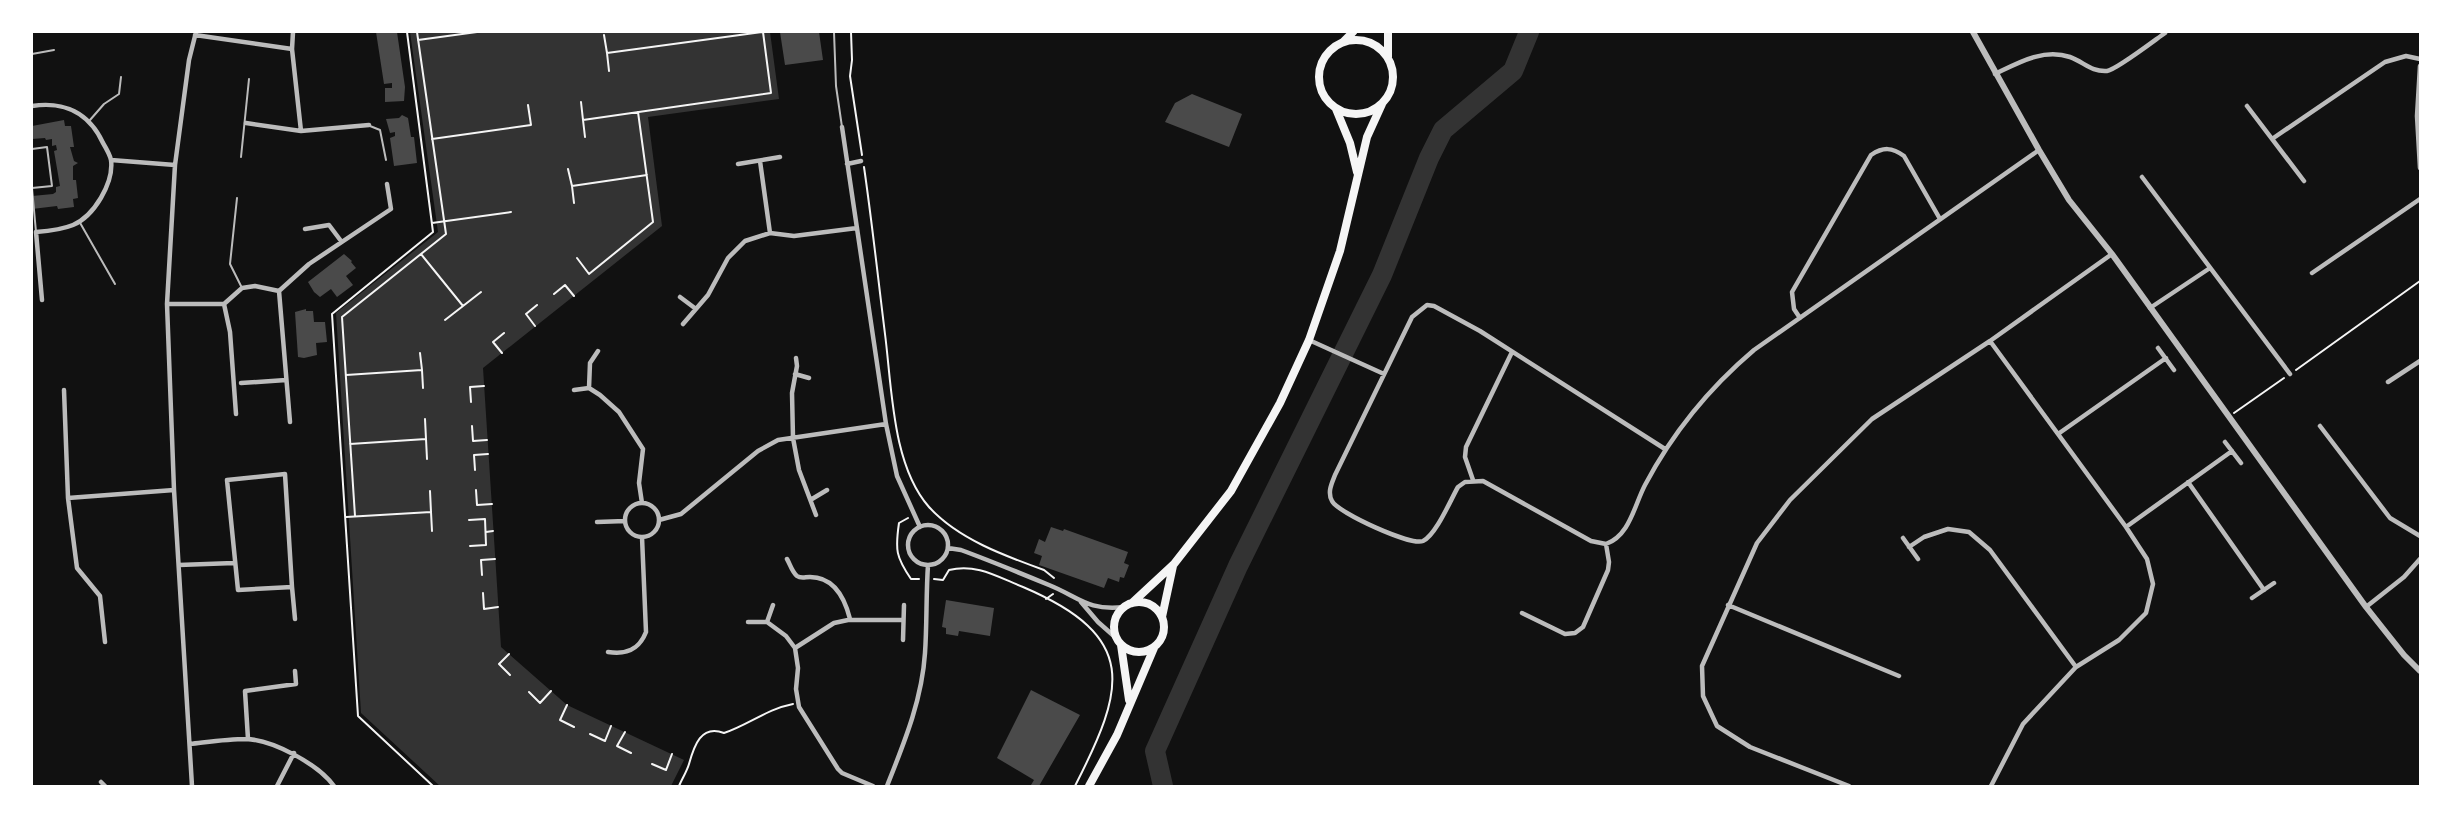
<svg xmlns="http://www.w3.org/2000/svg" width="2452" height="818" font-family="Montserrat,sans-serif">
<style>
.water{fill:#333}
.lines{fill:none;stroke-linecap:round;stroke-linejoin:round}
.river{stroke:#333;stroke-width:20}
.building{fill:#4a4a4a}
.path{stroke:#f5f5f5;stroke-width:2}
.service{stroke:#bcbcbc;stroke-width:2}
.minor{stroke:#bcbcbc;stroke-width:4.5}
.tertiary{stroke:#bcbcbc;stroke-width:6}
.primary{stroke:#f5f5f5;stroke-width:8}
</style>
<rect width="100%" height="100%" fill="#111"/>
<!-- water -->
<path class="water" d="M410,32H770L779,99L648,117L662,226L483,368L501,647L567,705L684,760L671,786H440L361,713L336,313L438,232Z"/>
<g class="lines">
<!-- river -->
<path class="river" d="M1163,786L1155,751L1238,566L1382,275L1429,158L1443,130L1513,71L1529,32"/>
</g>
<!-- building -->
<path class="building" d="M376,32H397L405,87L404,101L385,102V88H392V83L384,84Z
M780,32H819L823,60L785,65Z
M1192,94L1242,114L1229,147L1165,122L1175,103Z
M402,115L408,118L411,137H414L417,163L394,166L390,138L395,136V132L390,133L386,119L399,118Z
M64,120L65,126H71L74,147H70L74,161L78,163L73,166V180H76L78,198L73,199L74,207L58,209L57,206L32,209V196L53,194L56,192V187L60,186L54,151L57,150L56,145L52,146V139L46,140L45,138L32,139V126Z
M344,254L352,261L351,262L356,268L346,276L353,285L337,297L331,289L320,297L314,292L308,282Z
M306,309V311H313L314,322H325L327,342L316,343L317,355L304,358L298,357L295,312Z
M1051,527L1063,531L1064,529L1128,552L1124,563L1129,565L1124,578L1120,577L1119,582L1108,578L1104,588L1039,565L1042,556L1034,553L1039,539L1045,542Z
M946,600L994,608L990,636L959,631L958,636L946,634V628L942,627Z
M1031,690L1080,715L1039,786L1031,785L1034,780L997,758Z"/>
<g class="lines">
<!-- path -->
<path class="path" d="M407,32L433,232L332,314L358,716L433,786
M851,32L852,60L850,76L862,155
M604,35L607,53L762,32
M418,40L477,32
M607,53L609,71
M581,102L583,120L771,93L763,32
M583,120L585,137
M432,139L531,125L528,105
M864,167C872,222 878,278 885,334C892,388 892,465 929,507C958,539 1005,556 1044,570L1054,578
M568,169L572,186L647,175
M572,186L574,203
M432,223L511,212
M421,254L463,306L481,292
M577,258L589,274L653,222L638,112
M554,294L565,285L574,296
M445,320L463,306
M535,326L526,314L537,305
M502,353L493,342L504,333
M422,370L423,388
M2296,370L2420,281
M346,375L422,370L420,353
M471,402L470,387L484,386
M2234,413L2284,378
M472,426L473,441L487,440
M426,439L427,459
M350,444L426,439L425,419
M475,470L474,455L488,454
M476,490L477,505L492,504
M431,512L432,531
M355,516L342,317L446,234L417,32
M346,517L431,512L430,491
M908,518L899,523C895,550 896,557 911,579H919
M469,520L485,519L486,545L470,546
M486,532L493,531
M482,575L481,560L495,559
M934,579L943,580L949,570C976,563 998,577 1023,587C1140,637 1125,688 1075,786
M483,593L484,609L498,607
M1046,599L1053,594
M509,654L499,664L510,675
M529,692L540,703L551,691
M567,705L560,720L574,727
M625,732L617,746L631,753
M590,734L605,741L611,726
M652,764L666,770L672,754
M679,786C682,779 687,771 689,764C694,746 701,724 724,733C748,725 767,709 793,704"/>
<!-- service -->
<path class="service" d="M834,32L836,86L842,127
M32,54L54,50
M90,120L104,104L119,94L121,77
M370,126L380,130L386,160
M32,149L47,147L52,186L32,188
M241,157L249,79
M32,188L36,232
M237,198L230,264L242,288
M79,221L115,284"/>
<!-- minor -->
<path class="minor" d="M293,32L292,49L301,131L369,125
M195,35L292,49
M2420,66L2417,116L2420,168
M1995,74C2018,63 2043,48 2070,57C2084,62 2091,72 2107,71C2116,70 2155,40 2165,33
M32,106C64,101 89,113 103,143C106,148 110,155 111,160C114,183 94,216 73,225C61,230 49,231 36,232L42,300
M2247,106L2304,181
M246,123L301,131
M842,127L886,424L897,476L920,527
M2272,139L2385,62L2406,56L2420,59
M111,160L175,165
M760,161L770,233
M738,164L780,157
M847,164L861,161
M2142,177L2290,374
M305,229L329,225L341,241
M2312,273L2420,199
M279,291L309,264L391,209L387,184
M279,291L290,422
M680,297L696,309
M167,304H224L242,288L255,286L279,291
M224,304L230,332L236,414
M2150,308L2210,268
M1800,318L1794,309L1792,292L1871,155C1883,147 1892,147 1904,156L1940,219
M683,324L708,295L728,258L745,241L770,233L794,236L857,228
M1309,340L1384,374
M1990,341L2126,527L2147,559L2153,584L2146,613L2119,640L2076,667L2023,724L1991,786
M2158,348L2174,370
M796,358L797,366L792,393L793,438L799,470L816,515
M795,374L809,378
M2388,382L2420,361
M241,383L286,380
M589,388L590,363L598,351
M64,390L68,498L77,568L100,596L105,642
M574,390L589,388L600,395L619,412L643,449L639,483L642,503
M2320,426L2390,518L2420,536
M2058,434L2166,358
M2225,442L2241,463
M1473,480L1465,457L1466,447L1512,352
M2188,482L2264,590
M68,498L174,490
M812,499L827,490
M625 520a17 17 0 1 1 34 0a17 17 0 1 1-34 0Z
M659,520L681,514L758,451L778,440L886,424
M597,522L625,521
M908 545a20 20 0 1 1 40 0a20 20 0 1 1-40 0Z
M2126,527L2232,451
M1903,538L1918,559
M1606,544L1591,541L1483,481L1465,482L1458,487C1451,499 1436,535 1423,541C1411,546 1338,513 1332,501C1327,492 1332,483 1335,475L1412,317L1427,305L1434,306L1480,331L1665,449
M1606,544C1630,535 1634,506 1645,485C1673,432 1708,389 1754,350L2039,150
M1909,547L1924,537L1948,529L1969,532L1990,550L2076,667
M948,548L961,550C991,561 1020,573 1049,585C1079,597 1087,611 1124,607
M787,559C790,564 792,572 797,576C801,579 805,577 810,577C835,577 845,599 850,619
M179,565L234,563
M292,587L285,474L227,480L238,590L292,587L295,619
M2252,598L2274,583
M1081,602L1098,622L1115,637
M1728,605L1899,676
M2366,607L2404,577L2420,559
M1522,613L1565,634L1575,633L1583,627L1608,570L1609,562L1606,544
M748,622H767L786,636L795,648L798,668L796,689L799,707L838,769L842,773L873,786
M767,622L773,605
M903,640L904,605
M795,648L834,623L848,620H903
M608,652C626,655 639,650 646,632L642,537
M248,739L245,691L296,684L295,671
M190,744C208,742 227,739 246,739C273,740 318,764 334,786
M101,782L105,786
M192,786L174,490L167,304L175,165L189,60L196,32
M277,786L294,753
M887,786C904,743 922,700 925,653C927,624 926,594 928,565
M1849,786L1750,747L1717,726L1703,696L1702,666L1757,543L1790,500L1872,419L1990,341L2112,254"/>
<!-- tertiary -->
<path class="tertiary" d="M1973,32L2039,150L2069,200L2112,254L2366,607L2404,655L2420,671"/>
<!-- primary -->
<path class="primary" d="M1319 77a37 37 0 1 1 74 0a37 37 0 1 1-74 0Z
M1343,42L1353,32
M1388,57V32
M1336,109L1350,143L1357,172
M1114 627a25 25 0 1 1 50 0a25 25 0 1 1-50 0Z
M1132,603L1174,564L1231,491L1280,403L1309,340L1340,251L1367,137L1382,104
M1162,617L1173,566
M1121,645L1129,700
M1089,786L1117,735L1154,648"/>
</g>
<!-- border -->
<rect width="2452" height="818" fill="none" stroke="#ffffff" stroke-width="66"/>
</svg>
